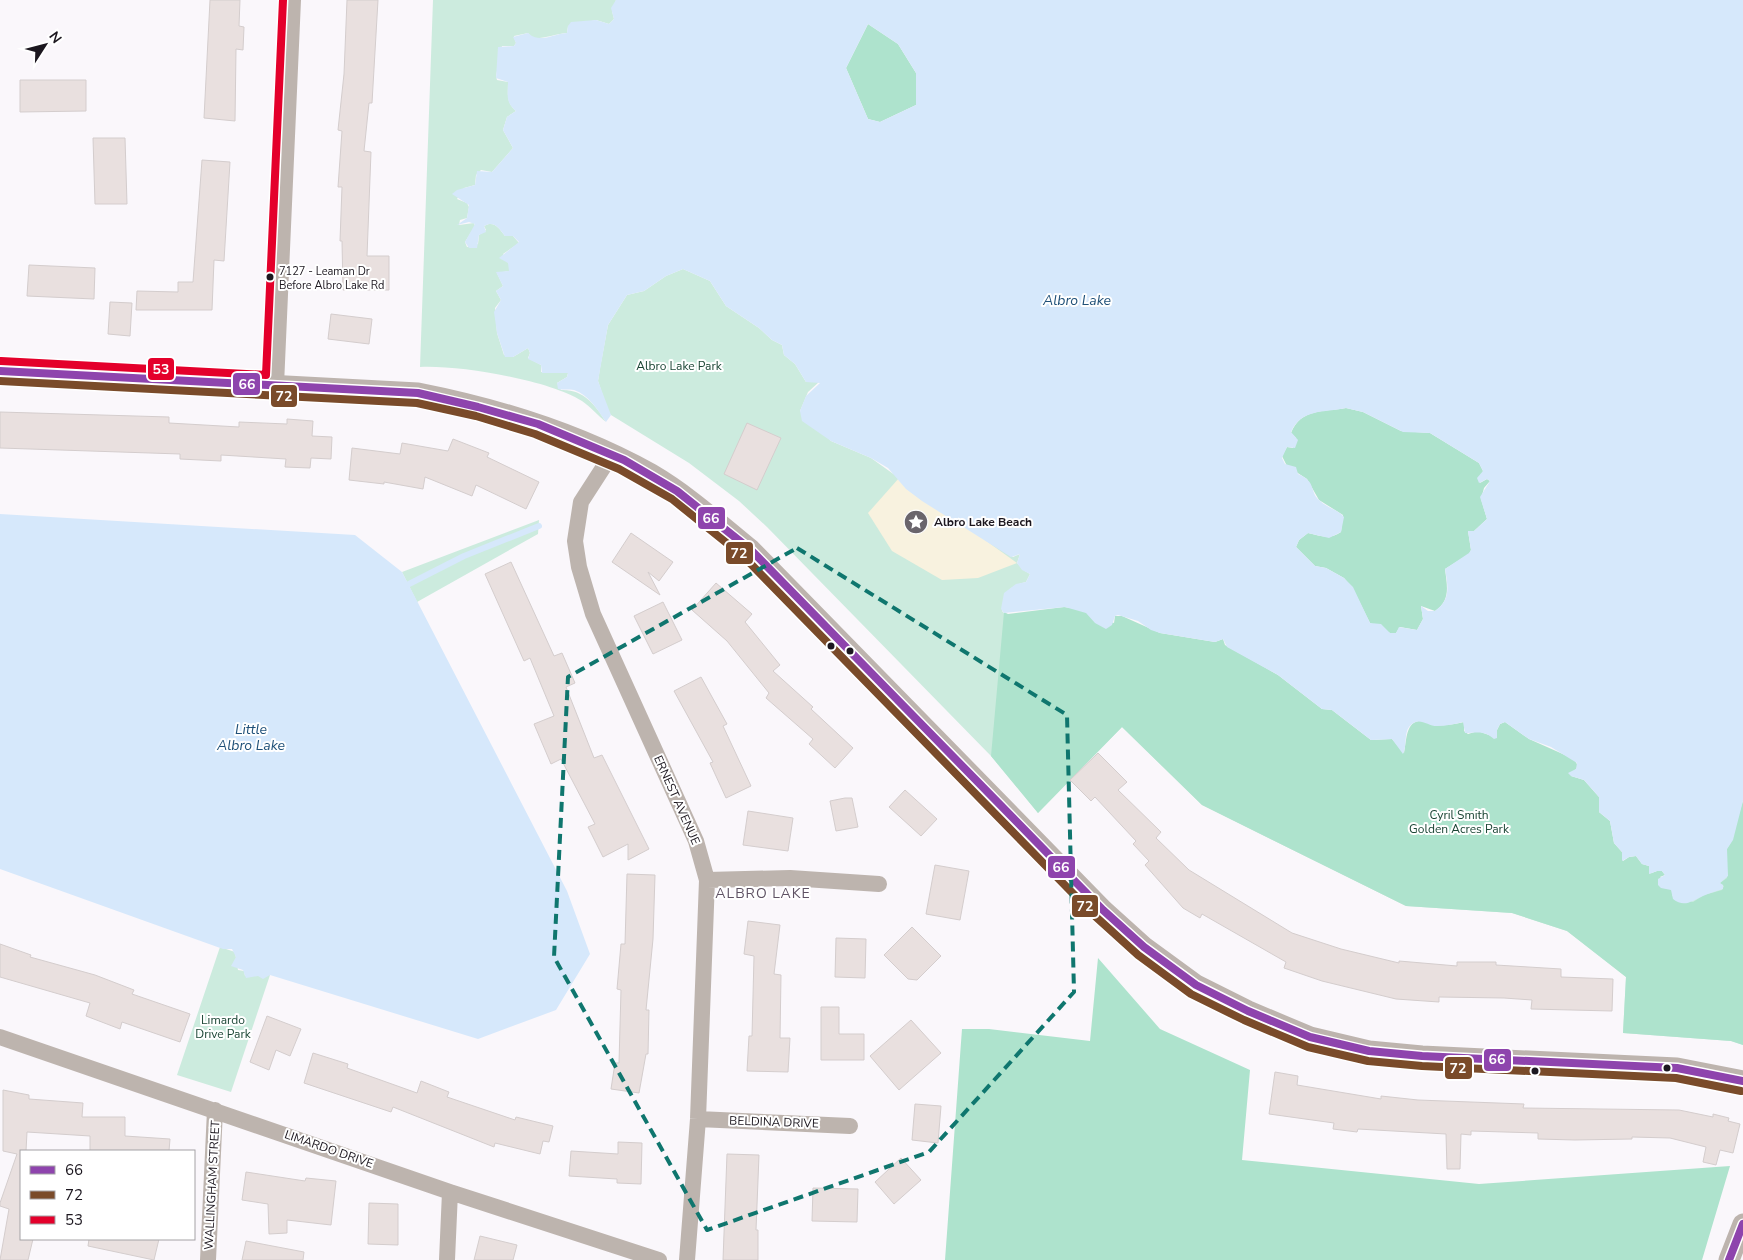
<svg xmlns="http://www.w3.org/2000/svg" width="1743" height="1260" font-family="'Nunito Sans',sans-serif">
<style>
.green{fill:#ccebde}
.forest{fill:#aee3cd}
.sand{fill:#f8f2df}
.water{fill:#d6e8fb;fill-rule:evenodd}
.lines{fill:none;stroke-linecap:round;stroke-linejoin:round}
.stream{stroke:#d6e8fb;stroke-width:6}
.building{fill:#e9e0df;stroke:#d4cdcd}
.minor{stroke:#bdb4ae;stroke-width:16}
.tertiary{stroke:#bdb4ae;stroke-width:21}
.bus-1-casing{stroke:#fff;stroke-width:11}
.bus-2-casing{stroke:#fff;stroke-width:11}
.bus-3-casing{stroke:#fff;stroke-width:11}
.bus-1{stroke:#8e44ad;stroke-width:8}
.bus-2{stroke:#7a4b2a;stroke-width:8}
.bus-3{stroke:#e4002b;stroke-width:8}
.marked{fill:none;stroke:#0f766e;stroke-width:4;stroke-dasharray:10 6;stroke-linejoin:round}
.bus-dot{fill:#1c171f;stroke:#fff;stroke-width:2}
.labels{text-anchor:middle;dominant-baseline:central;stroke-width:4;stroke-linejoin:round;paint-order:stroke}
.bus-label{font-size:11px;fill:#1c171f;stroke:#fff;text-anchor:start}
.park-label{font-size:12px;fill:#1a4534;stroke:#fff}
.poi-label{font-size:12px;font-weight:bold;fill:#1c171f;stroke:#fff;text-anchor:start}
.street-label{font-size:12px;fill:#1c171f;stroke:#fff}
.water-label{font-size:14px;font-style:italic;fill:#1f5078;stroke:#fff}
.neighbourhood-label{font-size:14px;letter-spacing:1px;fill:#5e5163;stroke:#fff}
.line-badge{stroke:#fff;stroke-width:2}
.badge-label{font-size:14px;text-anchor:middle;font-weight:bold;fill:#fff}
</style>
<rect width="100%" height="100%" fill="#faf7fb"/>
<!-- green -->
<path class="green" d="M433,0H616L612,11L614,19L609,24L596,20L568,26L567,33C554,34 545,39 532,38L528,33L514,36L516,43L514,46H502L496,76L497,80L508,82C508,95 506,102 516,111L507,117L503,130L513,148L492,172L481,170L476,175L475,185L464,188L457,199L467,203L469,207L467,218L460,220L459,225L474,223L475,226L465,242L467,247L478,244L479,235L486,230L484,226C494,220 499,228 505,236H513L519,243L503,254L510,266L509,271L497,273L503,286L496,291L501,300L495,308L497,333L504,355L513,357L528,348L530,353L528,358L541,365V372L568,373L567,377L557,383L561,390C583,389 595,404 606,422C598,416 591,407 582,401C549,380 460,365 420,367Z
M683,269L710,281L726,306L759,328L772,340L782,345L784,355L795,364L806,382H819L808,392L800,411L831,441L871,458L899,478L1013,557L1020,554L1017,563L1025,571L1030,574L1026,582C1006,587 1007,592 1002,611L1004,613L1704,895L1743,801V1045L1731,1041L1623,1033L1626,977L1567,931L1512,913L1406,906L1202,805L1122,727L1038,813L991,756L767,527L739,501L689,463L611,415L608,411L598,381L600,368L608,325L627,295L644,291L666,276Z
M539,520L538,534L417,602L402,572Z
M220,947L235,952L238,970L244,971L245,976L270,975L231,1092L177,1075Z"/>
<!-- forest -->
<path class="forest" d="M868,24L898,44L916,73V105L880,122L868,119L846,68Z
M1346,408L1363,412L1401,431L1430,433L1479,463L1483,471L1480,483L1487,479L1490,481L1484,488L1481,499L1487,519L1474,531H1468L1471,550L1469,554L1445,569C1447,586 1451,600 1435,611L1421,606L1423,619L1417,630L1400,627L1396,633H1390L1370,623L1353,589L1344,578L1326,568L1315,566L1296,547L1299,540L1308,533C1321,536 1329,540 1341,532L1343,515L1319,500L1307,479L1287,466L1282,456L1287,447L1293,448L1296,438L1291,433C1301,408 1324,412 1346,408Z
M1064,607L1077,609L1114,623L1115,616H1122L1160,633L1215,642L1223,639L1225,645L1278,675L1322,709L1332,710L1371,740L1392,739L1404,753C1407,740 1405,718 1425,721C1429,722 1432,725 1436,725C1445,726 1455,724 1464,722V731L1468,734L1478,731L1497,738V730L1500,724L1505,722L1529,739L1574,759L1578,766L1571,776L1584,780L1599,797V812L1610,821L1614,843L1622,852L1623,861L1629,857L1636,856L1642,864L1649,866V874L1657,871H1662L1665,875L1660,877L1672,891V896L1693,902L1704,895L1722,890L1724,886L1720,883L1727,878V849L1730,844L1743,801V1045L1731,1041L1623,1033L1626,977L1567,931L1512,913L1406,906L1202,805L1122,727L1038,813L991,756L1004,612L1008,614Z
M1098,958L1160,1029L1250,1070L1242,1160L1479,1184L1730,1166L1702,1260H945L962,1029H989L1090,1041Z"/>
<!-- sand -->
<path class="sand" d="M899,478L1017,563L978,578L942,580L892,551L868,513Z"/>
<!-- water -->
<path class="water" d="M616,0H1743V801L1733,840L1727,849L1728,876L1720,883L1723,885V889C1717,891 1709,893 1703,896C1692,901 1684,908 1673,899L1671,890L1661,888L1658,885V879L1665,875L1662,871H1657L1649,874V866L1642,864L1636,856L1629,857L1622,861V852L1614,843L1610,821L1599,812V797L1584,780L1571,776L1568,773L1576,769L1577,763L1551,747L1529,739L1505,722L1500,724L1497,730V738L1494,739C1484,730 1477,733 1465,733L1463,722C1455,724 1446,726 1437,726C1427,726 1418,715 1409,727C1404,734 1407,746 1403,754L1392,739L1371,740L1332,710L1322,709L1278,675L1227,647L1223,639L1215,642L1160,633L1151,630L1138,621L1118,615L1115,616L1112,625L1106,629L1095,623L1086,613L1065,607L1004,613L1001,609L1004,593L1016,584L1026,582L1030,574L1022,570L1017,563L1020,554L1011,557L922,501L906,489L888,468L871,458L831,441L802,421L800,411L806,396L820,383L806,382L795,364L784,355L782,345L772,340L759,328L726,306L710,281L683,269L666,276L644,291L627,295L608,325L598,381L611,415L606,422C598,410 589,395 574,390C569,389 563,390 558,389L557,383L567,377L568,373H542L541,365L528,359L530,353L528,348L513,357H505L497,333L494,312L501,300L496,291L503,286L496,272L509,271L508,263L499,258L519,242L513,236H505C499,228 494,220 484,226L486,232L479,235L477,248H469L465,242L475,224L469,222L457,225L467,218L469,205L452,194L457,190L475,185L477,171L492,172L513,148L503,130L507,117L516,111C505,102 508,95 508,82L496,78L498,47L514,46L516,43L513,37L528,33C540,44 552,34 567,33L568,26L571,22L596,20L609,24L614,19L611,8ZM868,24L898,44L916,73V105L880,122L868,119L846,68ZM1346,408L1363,412L1403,432L1430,433L1479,463L1483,471L1477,478L1479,483L1487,479L1490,481L1480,497L1487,519L1474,531H1468L1471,550L1469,553L1445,569C1448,586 1451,600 1435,611H1428L1421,606L1423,619L1417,630L1399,627L1396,633H1390L1381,624L1370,623L1353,587L1344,578L1326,568L1315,566L1296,547L1299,540L1308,533L1329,538L1341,532L1344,517C1337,509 1327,508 1319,500C1309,491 1317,482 1298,474L1296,467L1285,464L1282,458L1287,447L1295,448L1298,440L1291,432C1302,408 1324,413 1346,408Z
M0,514L355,535L402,572L567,891L590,954L556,1010L478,1039L270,975L263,979L258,976L246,978L243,970L231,966L236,957L232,949H223L0,869Z"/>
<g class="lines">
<!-- stream -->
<path class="stream" d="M409,584L464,556L539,526"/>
</g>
<!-- building -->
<path class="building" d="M210,0H240L239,26L244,27L243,50L236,49L235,121L204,118Z
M347,0H378L372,103H369L364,151L371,152L367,256H389V290H343L342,241H340L342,187H338L342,131L338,130L344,74Z
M20,80H86V111L20,112Z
M93,138H125L127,204H95Z
M202,160L230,162L224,261L214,260L212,310H136L137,291L178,292V282H193Z
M29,265L95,268L94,299L27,296Z
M110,302L132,303L130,336L108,334Z
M331,314L372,319L369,344L328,339Z
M0,412L169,417V423L239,427V422L287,424V419L313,421L312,436L332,437L331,459L311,458L310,468L285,467L286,459L221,455V461L180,459V454L0,448Z
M747,423L781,438L757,490L724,474Z
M453,439L489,453L487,457L539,482L526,509L476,485L472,496L425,477L423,489L384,482V484L349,480L352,448L400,454L402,443L448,451Z
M631,533L673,562L659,581L648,572L660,595L612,562Z
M511,562L554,656L562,653L575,683L566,687L594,758L602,755L649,849L628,860V844L603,857L588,827L595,824L561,759L551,764L534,724L554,716L530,658L524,661L485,574Z
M716,583L752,614L745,622L780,665L773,671L813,707L811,709L853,748L835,768L809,744L813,739L766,698L769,693L727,641L692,610Z
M663,602L682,640L653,654L634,616Z
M701,677L727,724L723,726L751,786L726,798L710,763L713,762L674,691Z
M1098,753L1127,782L1118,790L1161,832L1156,838L1189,870L1292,933L1341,949L1399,963V961L1457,966V962H1496V965L1561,969V977L1613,979L1612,1011L1531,1009L1532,1000L1504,998L1439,997V1002L1396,999L1322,981L1284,968L1286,962L1202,914L1200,918L1183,908L1145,865L1149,861L1133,844L1136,841L1095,797L1091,801L1070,780Z
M905,790L937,819L921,836L889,807Z
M845,798H852L858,827L836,831L830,801Z
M748,811L793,818L788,851L743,845Z
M935,865L969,871L960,920L926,914Z
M627,874L655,875L653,939L646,1010H649L648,1054H646L639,1093L611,1089L615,1063H619L621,990L617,989L621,944H625Z
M748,921L780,925L774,974L781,975L780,1038H790L788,1072L747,1071L749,1036H752L754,956L744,954Z
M912,927L941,956L917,980L908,979L884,955Z
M836,938L866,939L865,978L835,977Z
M0,944L31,955L30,957L95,975L134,990L132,994L190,1014L180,1042L122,1022L120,1029L86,1016L90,1003L0,977Z
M821,1007H839V1034H864V1060H821Z
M267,1016L301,1029L290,1056L276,1050L269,1070L250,1062Z
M911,1020L941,1053L899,1090L870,1056Z
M313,1053L348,1064L347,1068L417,1093L421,1081L449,1092L447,1097L515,1120L516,1117L553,1126L549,1142L543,1141L540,1154L495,1143L494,1147L393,1107L391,1112L304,1083Z
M1275,1072L1298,1076L1297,1085L1381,1099V1096L1418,1100L1524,1104L1523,1108L1679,1110L1713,1117V1114L1729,1118L1728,1121L1740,1124L1733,1153L1720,1150L1716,1165L1703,1162L1706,1147L1670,1138L1632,1137V1139L1575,1140L1538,1139V1133L1471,1131V1135L1461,1134L1460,1169H1447L1446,1134L1358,1129L1357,1132L1333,1129L1334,1123L1269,1114Z
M3,1090L29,1095V1099L83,1103L82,1117H125V1136L170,1139L169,1151H90V1136L27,1132L26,1151H21V1239H33L28,1260H0L9,1209L0,1206V1203L17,1154L3,1151Z
M915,1104L941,1106L938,1143L912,1140Z
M618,1142L642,1143L641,1184L617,1183V1179L569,1176L571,1151L618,1154Z
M727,1154L759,1155L756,1230H758V1260H723Z
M901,1158L921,1180L894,1204L875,1182Z
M246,1172L305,1181L306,1178L336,1181L331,1225L287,1220V1233L269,1234L268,1204L242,1200Z
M813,1188L858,1189L857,1222L812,1221Z
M369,1203L398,1204V1245L368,1244Z
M480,1236L517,1245L513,1260H474Z
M89,1239H159L154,1260L88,1246Z
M246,1241L304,1252L303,1260H242Z"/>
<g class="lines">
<!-- minor -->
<path class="minor" d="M276,385L293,0
M612,454L581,502L575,541L579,567L593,614L696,841L707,880L698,1119L687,1260
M707,880L790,878L879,884
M0,1037L450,1192L659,1260
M698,1119L850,1126
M208,1260L215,1110
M447,1260L450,1192"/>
<!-- tertiary -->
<path class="tertiary" d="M0,371L418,393C499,409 579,434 651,474C687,495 719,524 751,550L1103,910L1144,947L1196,985L1248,1011L1310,1037L1369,1051L1422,1056L1677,1068L1743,1081
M1729,1260L1743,1224"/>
<!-- bus-1 casing -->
<g class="bus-1-casing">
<path id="bus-1" d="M0,371L418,393L478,407L538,424L624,460L677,491L751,550L1103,910L1144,947L1196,985L1248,1011L1310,1037L1369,1051L1422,1056L1677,1068L1743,1081
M1729,1260L1743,1224"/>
</g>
<!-- bus-2 casing -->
<g class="bus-2-casing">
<path id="bus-2" d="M0,381L417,403L476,416L535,434L619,469L672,499L744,557L1096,917L1138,955L1191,994L1244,1020L1308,1047L1368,1061L1422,1066L1676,1078L1741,1091"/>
</g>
<!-- bus-3 casing -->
<g class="bus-3-casing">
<path id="bus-3" d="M1,361L266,375L283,0"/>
</g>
<!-- bus-1 -->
<use href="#bus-1" class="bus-1"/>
<!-- bus-2 -->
<use href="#bus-2" class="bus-2"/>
<!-- bus-3 -->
<use href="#bus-3" class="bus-3"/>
</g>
<!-- marked area -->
<path class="marked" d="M797,548L1067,715L1074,992L929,1152L707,1230L554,957L568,677Z"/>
<!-- icons -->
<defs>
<g id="sight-disc" transform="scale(1.25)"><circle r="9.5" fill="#6a656c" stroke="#fff"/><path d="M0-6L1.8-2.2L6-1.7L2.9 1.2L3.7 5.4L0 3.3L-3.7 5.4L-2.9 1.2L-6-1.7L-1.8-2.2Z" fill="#fff"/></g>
</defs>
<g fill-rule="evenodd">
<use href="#sight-disc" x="916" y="522"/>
</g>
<!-- markers -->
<g class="bus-dot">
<circle cx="270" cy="277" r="4.5"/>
<circle cx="831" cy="646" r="4.5"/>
<circle cx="850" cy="651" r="4.5"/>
<circle cx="1667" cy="1068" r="4.5"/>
<circle cx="1535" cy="1071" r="4.5"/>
</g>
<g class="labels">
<!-- bus labels -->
<g class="bus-label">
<text x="279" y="271">7127 - Leaman Dr<tspan x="279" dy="14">Before Albro Lake Rd</tspan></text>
</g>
<!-- park labels -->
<g class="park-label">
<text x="679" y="366">Albro Lake Park</text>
<text x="1459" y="815">Cyril Smith<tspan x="1459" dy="14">Golden Acres Park</tspan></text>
<text x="223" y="1020">Limardo<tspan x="223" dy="14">Drive Park</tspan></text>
</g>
<!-- poi labels -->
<g class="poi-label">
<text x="934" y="522">Albro Lake Beach</text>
</g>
<!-- street labels -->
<g class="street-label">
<text transform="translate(677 800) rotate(66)">ERNEST AVENUE</text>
<text transform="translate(774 1122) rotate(2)">BELDINA DRIVE</text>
<text transform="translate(329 1149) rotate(19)">LIMARDO DRIVE</text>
<text transform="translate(212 1185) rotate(-87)">WALLINGHAM STREET</text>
</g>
<!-- water labels -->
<g class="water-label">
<text x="1077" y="300">Albro Lake</text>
<text x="251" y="729">Little<tspan x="251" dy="16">Albro Lake</tspan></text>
</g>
<!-- neighbourhood labels -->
<g class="neighbourhood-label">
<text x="763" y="893">ALBRO LAKE</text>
</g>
</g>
<g class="line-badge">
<rect x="147" y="357" width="28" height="24" rx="5" fill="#e4002b"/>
<rect x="232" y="372" width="29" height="24" rx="5" fill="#8e44ad"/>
<rect x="270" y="384" width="28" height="24" rx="5" fill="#7a4b2a"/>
<rect x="697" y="506" width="29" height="24" rx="5" fill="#8e44ad"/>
<rect x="725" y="541" width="29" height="24" rx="5" fill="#7a4b2a"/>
<rect x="1047" y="855" width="29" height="24" rx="5" fill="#8e44ad"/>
<rect x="1071" y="894" width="28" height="24" rx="5" fill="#7a4b2a"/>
<rect x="1483" y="1048" width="29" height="24" rx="5" fill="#8e44ad"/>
<rect x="1444" y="1056" width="29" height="24" rx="5" fill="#7a4b2a"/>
</g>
<g class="badge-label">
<text x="161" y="374">53</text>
<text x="247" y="389">66</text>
<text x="284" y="401">72</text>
<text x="711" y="523">66</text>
<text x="739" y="558">72</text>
<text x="1061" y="872">66</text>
<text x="1085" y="911">72</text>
<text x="1497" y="1064">66</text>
<text x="1458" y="1073">72</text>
</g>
<!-- legend -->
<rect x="20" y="1150" width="175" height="90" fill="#ffffff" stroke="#a4a2a5"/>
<rect x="30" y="1166" width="25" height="8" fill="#8e44ad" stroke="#a4a2a5"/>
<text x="65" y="1175" font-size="15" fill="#1c171f">66</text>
<rect x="30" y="1191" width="25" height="8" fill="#7a4b2a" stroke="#a4a2a5"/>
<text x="65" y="1200" font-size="15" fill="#1c171f">72</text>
<rect x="30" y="1216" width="25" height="8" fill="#e4002b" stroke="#a4a2a5"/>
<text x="65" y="1225" font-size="15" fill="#1c171f">53</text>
<!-- north arrow -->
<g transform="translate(45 45) rotate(54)" stroke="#ffffff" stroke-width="4" paint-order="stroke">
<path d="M0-4L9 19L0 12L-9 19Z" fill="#1c171f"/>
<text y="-8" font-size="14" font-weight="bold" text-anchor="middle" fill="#1c171f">N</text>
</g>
</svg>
